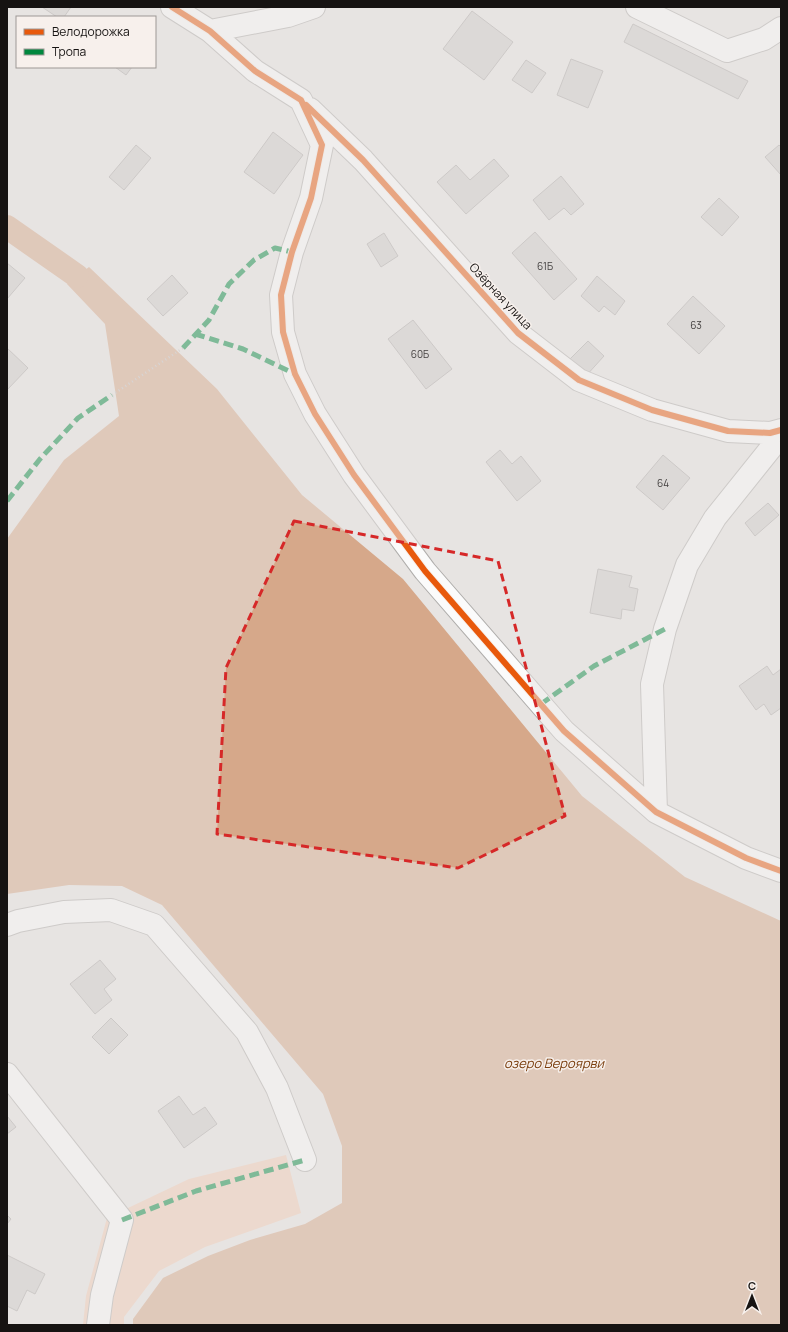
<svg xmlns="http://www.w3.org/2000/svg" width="788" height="1332" font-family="Manrope,sans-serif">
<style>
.green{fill:#f2ccb5}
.water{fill:#d6a88a}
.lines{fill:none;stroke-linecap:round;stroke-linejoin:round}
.canal{stroke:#d6a88a;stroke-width:24}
.building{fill:#cfcccb;stroke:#aca9a7}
.minor-casing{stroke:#afadab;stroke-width:24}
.path{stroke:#c4c3c3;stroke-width:2.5;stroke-dasharray:1 3;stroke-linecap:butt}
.minor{stroke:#fbfbfb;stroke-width:22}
.quiet{stroke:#00873e;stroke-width:5;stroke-dasharray:10 5;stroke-linecap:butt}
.cycleway-casing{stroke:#f7f0ec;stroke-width:8}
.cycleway{stroke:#e8590c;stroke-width:6}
.marked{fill:none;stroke:#d62828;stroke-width:3;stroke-dasharray:8 5;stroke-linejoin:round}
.labels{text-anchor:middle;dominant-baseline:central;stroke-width:3;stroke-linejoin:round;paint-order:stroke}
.number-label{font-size:10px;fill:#444140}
.street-label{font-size:12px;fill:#161312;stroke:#f7f0ec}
.water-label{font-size:13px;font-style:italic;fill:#7b3f0f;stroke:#f7f0ec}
</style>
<rect width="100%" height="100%" fill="#e7e4e2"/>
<!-- green -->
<path class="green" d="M286,1155L301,1213L205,1247L159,1271L124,1317V1325H83L86,1296L107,1218L189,1179Z"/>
<!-- water -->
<path class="water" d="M89,267L217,389L302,495L403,579L582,796L685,877L781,921V1325H133V1319L163,1278L208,1256L250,1240L305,1224L342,1203V1146L323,1094L162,905L122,886L69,885L7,894V539L64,460L119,416L105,324L67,284Z"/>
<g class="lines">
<!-- canal -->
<path class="canal" d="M7,227L77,276"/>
</g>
<!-- building -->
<path class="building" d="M42,7H71L64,17H57Z
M472,11L513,42L484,80L443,49Z
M633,24L748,81L738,99L624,42Z
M571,59L603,71L588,108L557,95Z
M526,60L546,73L532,93L512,80Z
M115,67H132L126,75Z
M273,132L303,155L274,194L244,172Z
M136,145L151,158L124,190L109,177Z
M779,145L781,147V175L765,157Z
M494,159L509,176L466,214L437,182L456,165L470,180Z
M561,176L584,204L571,215L564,208L549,220L533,200Z
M719,198L739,217L722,236L701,217Z
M535,232L577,279L554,300L512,253Z
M384,233L398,256L381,267L367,244Z
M7,263L25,278L7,299Z
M172,275L188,293L163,316L147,299Z
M597,276L625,301L615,315L604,306L599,312L581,296Z
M693,296L725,326L699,354L667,324Z
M413,320L452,369L426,389L388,339Z
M588,341L604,356L585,377L568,361Z
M7,348L28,368L7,390Z
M500,450L512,464L521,456L541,481L517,501L486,462Z
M663,455L690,478L663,510L636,487Z
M768,503L779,515L755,536L745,523Z
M598,569L632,576L629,587L638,589L634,611L622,609L621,619L590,613Z
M767,666L773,675L781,669V708L771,715L764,704L756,710L739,686Z
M100,960L116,979L104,989L112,1000L95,1014L70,984Z
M111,1018L128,1035L109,1054L92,1037Z
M179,1096L193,1115L205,1107L217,1124L184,1148L158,1111Z
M7,1116L16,1127L7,1134Z
M7,1215L11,1219L7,1224Z
M7,1255L45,1274L35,1294L27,1290L17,1311L7,1306Z"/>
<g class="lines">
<!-- minor casing -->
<g class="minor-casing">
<path id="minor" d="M172,7L210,31L255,71L301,100L322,145L311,198L292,252L281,295L283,332L295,374L315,414L354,475L425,571L564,731L656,812L746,858L781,871
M637,7L727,51L764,39L781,28
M210,31L288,16L314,7
M310,109L363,160L518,333L579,380L652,410L728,431L770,433L781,430
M656,812L652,684L665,629L687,565L715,518L771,448
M7,925L18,921L64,912L111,910L154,925L247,1032L277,1088L305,1160
M7,1074L122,1220L102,1295L98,1325"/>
</g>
<!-- path -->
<path class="path" d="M112,395L183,348"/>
<!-- minor -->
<use href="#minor" class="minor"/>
<!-- quiet -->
<path class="quiet" d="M195,334L243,349L295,374
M183,348L209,320L229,284L254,260L275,248L292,252
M7,501L40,459L78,418L112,395
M541,704L594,666L665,629
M122,1220L196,1191L305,1160"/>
<!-- cycleway casing -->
<g class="cycleway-casing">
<path id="cycleway" d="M172,7L210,31L255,71L301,100L322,145L311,198L292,252L281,295L283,332L295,374L315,414L354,475L425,571L564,731L656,812L746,858L781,871
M306,105L363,160L518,333L579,380L652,410L728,431L770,433L781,430"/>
</g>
<!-- cycleway -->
<use href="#cycleway" class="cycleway"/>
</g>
<!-- marked area -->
<path d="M0 0H788V1332H0ZM294,521L498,561L565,816L458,868L217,834L226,668Z" fill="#e7e4e2" fill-opacity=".55" fill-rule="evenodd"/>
<path class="marked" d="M294,521L498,561L565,816L458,868L217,834L226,668Z"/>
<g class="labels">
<!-- number labels -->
<g class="number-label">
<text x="545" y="266">61Б</text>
<text x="696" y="325">63</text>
<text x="420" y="354">60Б</text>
<text x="663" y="483">64</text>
</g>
<!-- street labels -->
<g class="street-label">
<text transform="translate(501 296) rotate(47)">Озёрная улица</text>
</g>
<!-- water labels -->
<g class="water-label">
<text x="554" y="1063">озеро Вероярви</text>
</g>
</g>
<!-- border -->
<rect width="788" height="1332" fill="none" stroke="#161312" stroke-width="16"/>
<!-- legend -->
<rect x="16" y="16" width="140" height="52" fill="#f7f0ec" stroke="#9d9895"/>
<rect x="24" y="29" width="20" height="6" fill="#e8590c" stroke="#9d9895"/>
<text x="52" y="36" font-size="12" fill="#161312">Велодорожка</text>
<rect x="24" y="49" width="20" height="6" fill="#00873e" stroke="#9d9895"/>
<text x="52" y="56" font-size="12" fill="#161312">Тропа</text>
<!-- north arrow -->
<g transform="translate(752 1296)" stroke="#f7f0ec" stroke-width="3" paint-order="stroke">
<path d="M0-3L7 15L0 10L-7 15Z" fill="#161312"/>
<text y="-6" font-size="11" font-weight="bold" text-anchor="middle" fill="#161312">С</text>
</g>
</svg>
